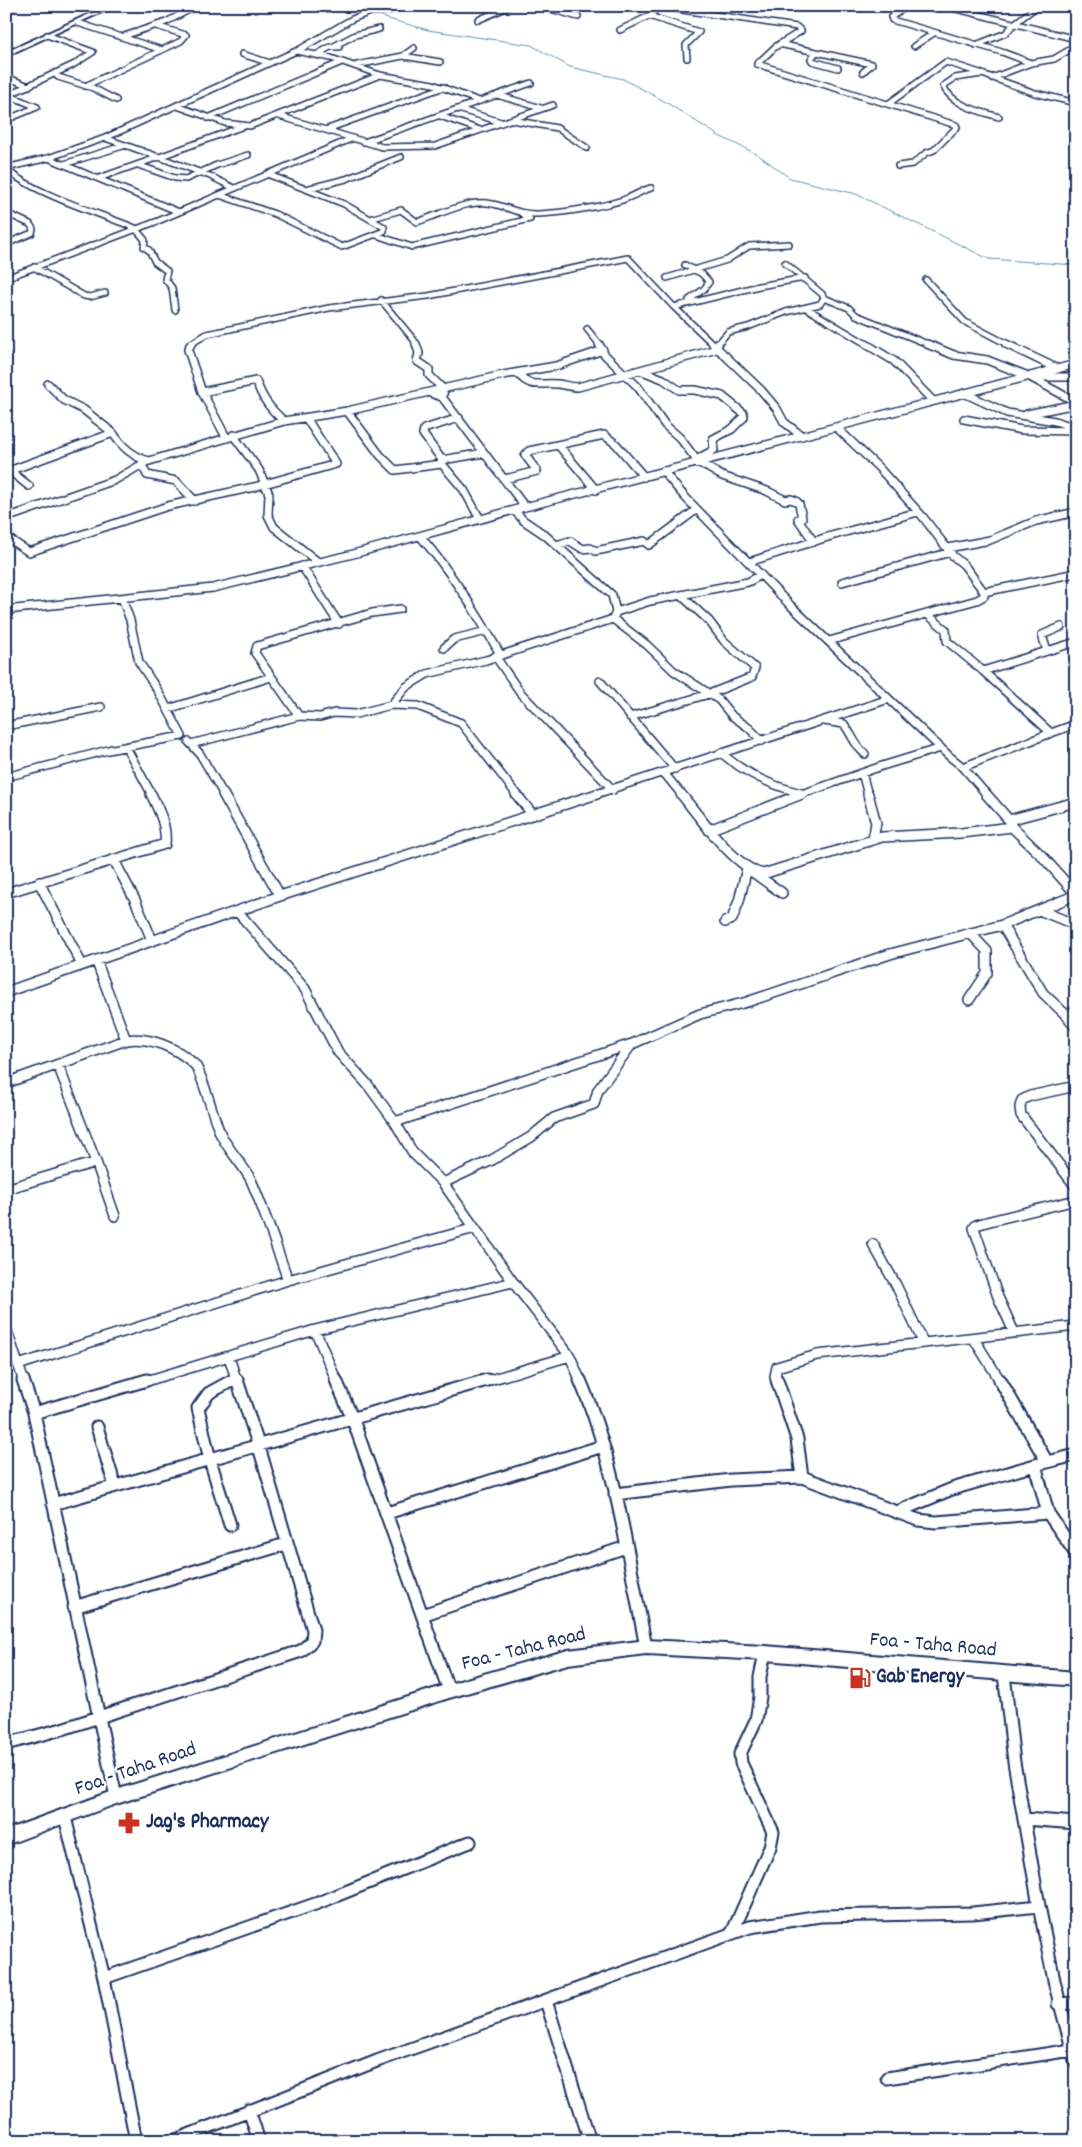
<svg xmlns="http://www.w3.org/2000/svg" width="1082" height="2147" font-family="Dekko,sans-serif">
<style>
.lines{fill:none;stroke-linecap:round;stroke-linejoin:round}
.stream{stroke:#5990ab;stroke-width:1}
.minor-far3-casing{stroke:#1b2f5e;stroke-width:8}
.minor-far2-casing{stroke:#1b2f5e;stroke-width:10}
.minor-far1-casing{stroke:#1b2f5e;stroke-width:12}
.minor-casing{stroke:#1b2f5e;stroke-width:15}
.tertiary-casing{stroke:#1b2f5e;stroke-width:4}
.minor-far3{stroke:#fff;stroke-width:5}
.minor-far2{stroke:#fff;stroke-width:7}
.minor-far1{stroke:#fff;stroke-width:9}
.minor{stroke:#fff;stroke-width:11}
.tertiary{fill:#fff;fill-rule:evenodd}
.labels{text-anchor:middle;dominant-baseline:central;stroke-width:5;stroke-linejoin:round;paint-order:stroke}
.near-street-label{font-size:21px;fill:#1b2f5e;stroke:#fff}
.near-poi-label{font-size:21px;font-weight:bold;fill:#1b2f5e;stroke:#fff;text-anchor:start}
</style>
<rect width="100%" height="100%" fill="#fff"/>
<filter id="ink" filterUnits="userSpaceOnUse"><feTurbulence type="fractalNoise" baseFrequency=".02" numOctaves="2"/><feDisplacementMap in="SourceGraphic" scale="10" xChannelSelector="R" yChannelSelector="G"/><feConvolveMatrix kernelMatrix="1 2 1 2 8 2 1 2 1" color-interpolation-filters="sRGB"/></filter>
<g filter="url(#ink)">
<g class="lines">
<!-- stream -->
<path class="stream" d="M366,6L374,10
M378,13L385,18L428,30L531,45L570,67L623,79L664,101L719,136L757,154L790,178L856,194L989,259L1076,265"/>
<!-- minor-far3 casing -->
<g class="minor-far3-casing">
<path id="minor-far3" d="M540,6L578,17
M646,6L656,10L649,16L699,32L686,45L687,58
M655,6L797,27L801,31L775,47L757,64L956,125L957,127L934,150L926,153L913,164L898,166
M908,6L891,17L892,20L1002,52L1031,63L1054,59L1076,46
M945,6L1076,39
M9,9L15,6
M478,20L510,6
M78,23L162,50L181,41L186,35L156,26
M620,30L649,16
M121,37L166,22L193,8
M779,44L872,64L863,72
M976,45L1006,33L1014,24L1037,6
M334,46L355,35L379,29
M914,46L934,33
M297,51L352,19L371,12L389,11L404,6
M816,52L811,59L812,61L838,68
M242,54L270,63
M316,55L330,47H339
M403,56L440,62
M357,65L403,56L414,48
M55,73L58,77L93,88L116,100
M6,77L29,86
M992,78L1031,63
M85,86L162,50
M497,95L541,108
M6,96L73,65L93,52L47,35
M888,104L946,62L980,73
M177,106L225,123L250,126L380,75
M458,109L501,122
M279,116L382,147L435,146L553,105
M440,116L480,130
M999,117C979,111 953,106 943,86L955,78L982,74L1035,93L1076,103
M208,118L342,62
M6,120L37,107L8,95
M512,120L557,128L587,148
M325,130L444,87
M364,142L531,83
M159,157L241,127
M159,157L210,176L234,188
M48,158L179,212
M64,164L126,145
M138,165L175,178L186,179L217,165L248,155
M6,168L48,158L105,138L296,51L331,58L380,75L433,84L479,101
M6,169C34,194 99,213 135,228L145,240L144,247L149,250L155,262L167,271L165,279L172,288L175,310
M99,178L159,157L105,138
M306,189L346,179L401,157
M219,195L351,139
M6,213L30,224L33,229L32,233L6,244
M373,218L401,210L417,222C439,215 464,201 487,203C506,205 517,215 539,214C561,213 611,206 630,197C638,194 643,190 651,188
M376,235L412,247L530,219L522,214
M685,265L702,274L709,282L704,289L689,300
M34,267L84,296L90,297L105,293
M6,278L158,221L219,195L275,214L342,247L384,231V227L344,204L267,174
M667,278L727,260L749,246L789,244
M926,280L965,322L1009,345
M824,298L849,308L856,315L930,345
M381,300L414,340L416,345
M674,307L759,286L805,278
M806,308L868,345
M587,329L600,345
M189,345L207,334L329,308L428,296L628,258L674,307L714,345
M717,345L728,332L748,327L786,312L820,304L824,298L822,294L785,263"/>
</g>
<!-- minor-far2 casing -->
<g class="minor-far2-casing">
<path id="minor-far2" d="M191,344L188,350L202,392L226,437
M416,344L419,353L417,361L429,369V375L444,390L443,394
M599,344L604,354L638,387L665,425L680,438L698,462L722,476L767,491L785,500L791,499L796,501L799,504L802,518L798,519L814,542
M713,344L761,390L777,409L784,422L802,436
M866,344L894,361L933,401
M927,344L954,355L987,360L1028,376L1076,402
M1006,344L1058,369
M715,347L718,344
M6,355V363
M640,370L663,379L679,390H695L722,396L743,413L744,417L732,429L713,439L714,450L701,457
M517,373C533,390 538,382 558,384C565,385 571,387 578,387L717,349
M1036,377H1076
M48,384L64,400L84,410L113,433
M202,392L256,381C262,398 270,409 284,421
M430,393L442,397L525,507
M964,393L1007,413L1055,421L1076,428
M347,411L380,455L395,470L442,464
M1027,414L1076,404
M459,418L424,429L423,434L442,460V464L464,490L480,519
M964,419L1022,430L1076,431
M836,427L1076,364
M233,435L259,470L269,494L268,515L274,527L318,562
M559,446L596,490
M442,460L484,453
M142,465L147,475L176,481L195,501
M10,471L29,486
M663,471L684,496L790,605L949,756L963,767L987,795
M6,472L113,433C122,447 133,457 149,461
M505,479L537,471L525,455L529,451L604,435L616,444L644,477
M6,518L115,480L146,462L284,421L347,411L503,375L556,366L603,350
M420,536C451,572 477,613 500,654
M6,537L29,552L168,506L254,487L336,464L306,418
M556,545L570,541L583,549L590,548L596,551L644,541L649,545L696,510
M948,548L990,540L1036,521L1076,512
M749,562L831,536L918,512
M302,566L339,624
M842,582L951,552
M984,592L1076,573
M6,610L213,588L353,554L525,507L836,427L879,468L923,517L953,556L964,565L984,592
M616,612L650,601L748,582L761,575
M927,614L946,630L947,641L983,671
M613,619L647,645L674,671L719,700L732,716L749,728L762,741
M829,641L977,600L984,596V592
M444,648L454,639L487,631
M1047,651L1042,635L1061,627
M495,656L520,692L613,790
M600,681L675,769
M391,705L406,687L427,674L486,660L613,619L616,612L612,595L545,535L523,520L514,510
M168,709L271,677
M299,716L255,653L257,646L372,613L400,609
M630,717L709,694L752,677L755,668L724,641L709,621L682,596
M824,721L844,724C853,736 853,743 865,754
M6,726L101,707
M1051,733L1076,724
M189,742L200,754L224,795
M191,744L299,716L320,717L334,713L356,714L391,705L418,706L461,723L517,795
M126,747L152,795
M721,753C746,774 770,785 801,793
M963,767L1051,733L983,671L1076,642
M664,773L682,795
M862,773L868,795
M6,777L108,750L182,736L158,691L139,662L130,620L122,598
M593,795L889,699
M799,795L882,766L941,748"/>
</g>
<!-- minor-far1 casing -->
<g class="minor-far1-casing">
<path id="minor-far1" d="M223,794L280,896
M516,794L533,815
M681,794C699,816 735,868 763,874L882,837L961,833L1012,827
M868,794L876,823L873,839
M986,794L1009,820L1012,827L1043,857L1076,894
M1009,820L1076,802
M709,830L802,794
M114,860L135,900L152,940
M39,882L82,965
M6,893L165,844C167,826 159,810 151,794
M1039,910L1076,925
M237,911L305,989L338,1052L368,1085L395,1122L413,1153L443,1183L513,1282L570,1356L581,1382
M725,922L732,919L739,901L747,868L782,893
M1002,925L1043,993L1066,1015
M96,960L126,1040
M6,992L280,896L597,794
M969,1000L987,973V951L970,933
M1076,1011L1066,1015L1076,1027
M6,1083L126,1040C149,1036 178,1048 195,1065C202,1073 214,1119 220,1133C228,1150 242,1163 251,1180C265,1212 276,1247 288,1280
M1076,1086L1030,1096L1022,1100L1020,1107L1021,1115L1076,1187
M395,1122L632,1044L700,1014L747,1002L890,954L1002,925L1076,895
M96,1162L115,1216
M443,1183L492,1160L531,1137L554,1118L594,1104L598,1090L632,1044
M6,1189L96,1162L58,1065
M873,1244L896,1285L923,1342
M6,1328L24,1382
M315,1330L337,1382
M1014,1332L998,1297L974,1228L976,1225L990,1221L1076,1200
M974,1339L1001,1382
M229,1357L237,1382
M18,1365L288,1280L475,1228
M143,1382L315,1330L513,1282
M230,1382L236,1379
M483,1382L570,1356
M777,1382L775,1376L777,1367L817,1355L1076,1326"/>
</g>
<!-- minor casing -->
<g class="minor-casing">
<path id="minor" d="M23,1380L34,1413L116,1797
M336,1380L353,1420L449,1691
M580,1380C616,1464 628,1558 646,1647
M777,1380L797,1439L802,1477
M1000,1380L1047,1462
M34,1413L147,1380
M97,1427L115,1486
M1076,1455L1035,1465L1048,1513L1076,1554
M615,1494L731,1480L802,1477L918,1520L936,1522L1048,1513
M53,1504L487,1380
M897,1512L952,1489L1035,1465
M387,1513L603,1446
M230,1525L210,1460L198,1408L209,1393L233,1380
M74,1607L286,1544
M422,1615L626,1547
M6,1744L62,1729L301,1651L312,1641L313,1630L259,1447L237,1380
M65,1817L104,1978L136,2141
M1024,1819L1076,1823
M1039,1906L1055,1985L1076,2063
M732,1933L770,1847L773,1832L741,1763L740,1754L756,1720L760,1697V1677L765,1653
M104,1978L318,1903L470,1842
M546,2001L590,2141
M1058,2004L1076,2003
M887,2078L1072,2050
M249,2110L259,2141
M173,2141L377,2061L750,1927L820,1916L973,1913L1039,1906L1014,1762L1004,1674"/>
</g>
<!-- tertiary casing -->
<g class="tertiary-casing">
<path id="tertiary" d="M107,6H115L6,56V52Z
M646,1640L765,1646L1076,1672V1686L765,1660L646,1654L568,1664L449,1698L116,1804L6,1845V1830L116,1790L449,1684L568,1650Z"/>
</g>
<!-- minor-far3 -->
<use href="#minor-far3" class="minor-far3"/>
<!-- minor-far2 -->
<use href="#minor-far2" class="minor-far2"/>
<!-- minor-far1 -->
<use href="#minor-far1" class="minor-far1"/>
<!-- minor -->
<use href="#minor" class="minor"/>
<!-- tertiary -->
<use href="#tertiary" class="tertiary"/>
</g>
</g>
<!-- icons -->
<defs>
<g id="fuel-bare" transform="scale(1.725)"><path d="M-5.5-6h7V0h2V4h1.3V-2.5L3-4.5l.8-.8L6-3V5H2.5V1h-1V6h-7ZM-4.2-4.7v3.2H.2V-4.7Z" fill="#c8321e" stroke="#fff" stroke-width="2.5" paint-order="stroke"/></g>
<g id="pharmacy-bare" transform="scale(1.725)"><path d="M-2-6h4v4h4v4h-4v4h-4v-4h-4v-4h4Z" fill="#c8321e" stroke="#fff" stroke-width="2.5" paint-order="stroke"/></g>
</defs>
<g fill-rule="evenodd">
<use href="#fuel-bare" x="860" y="1678"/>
<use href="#pharmacy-bare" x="129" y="1823"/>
</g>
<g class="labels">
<!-- near-street labels -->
<g class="near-street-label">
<text transform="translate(933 1646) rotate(5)">Foa - Taha Road</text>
<text transform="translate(524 1650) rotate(-14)">Foa - Taha Road</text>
<text transform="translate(136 1770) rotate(-19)">Foa - Taha Road</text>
</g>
<!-- near-poi labels -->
<g class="near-poi-label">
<text x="876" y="1678">Gab Energy</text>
<text x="146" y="1823">Jag's Pharmacy</text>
</g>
</g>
<!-- margin -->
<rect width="1082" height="2147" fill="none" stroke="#fff" stroke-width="25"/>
<rect x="12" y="12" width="1057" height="2122" fill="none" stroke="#1b2f5e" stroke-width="2" filter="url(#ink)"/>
</svg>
